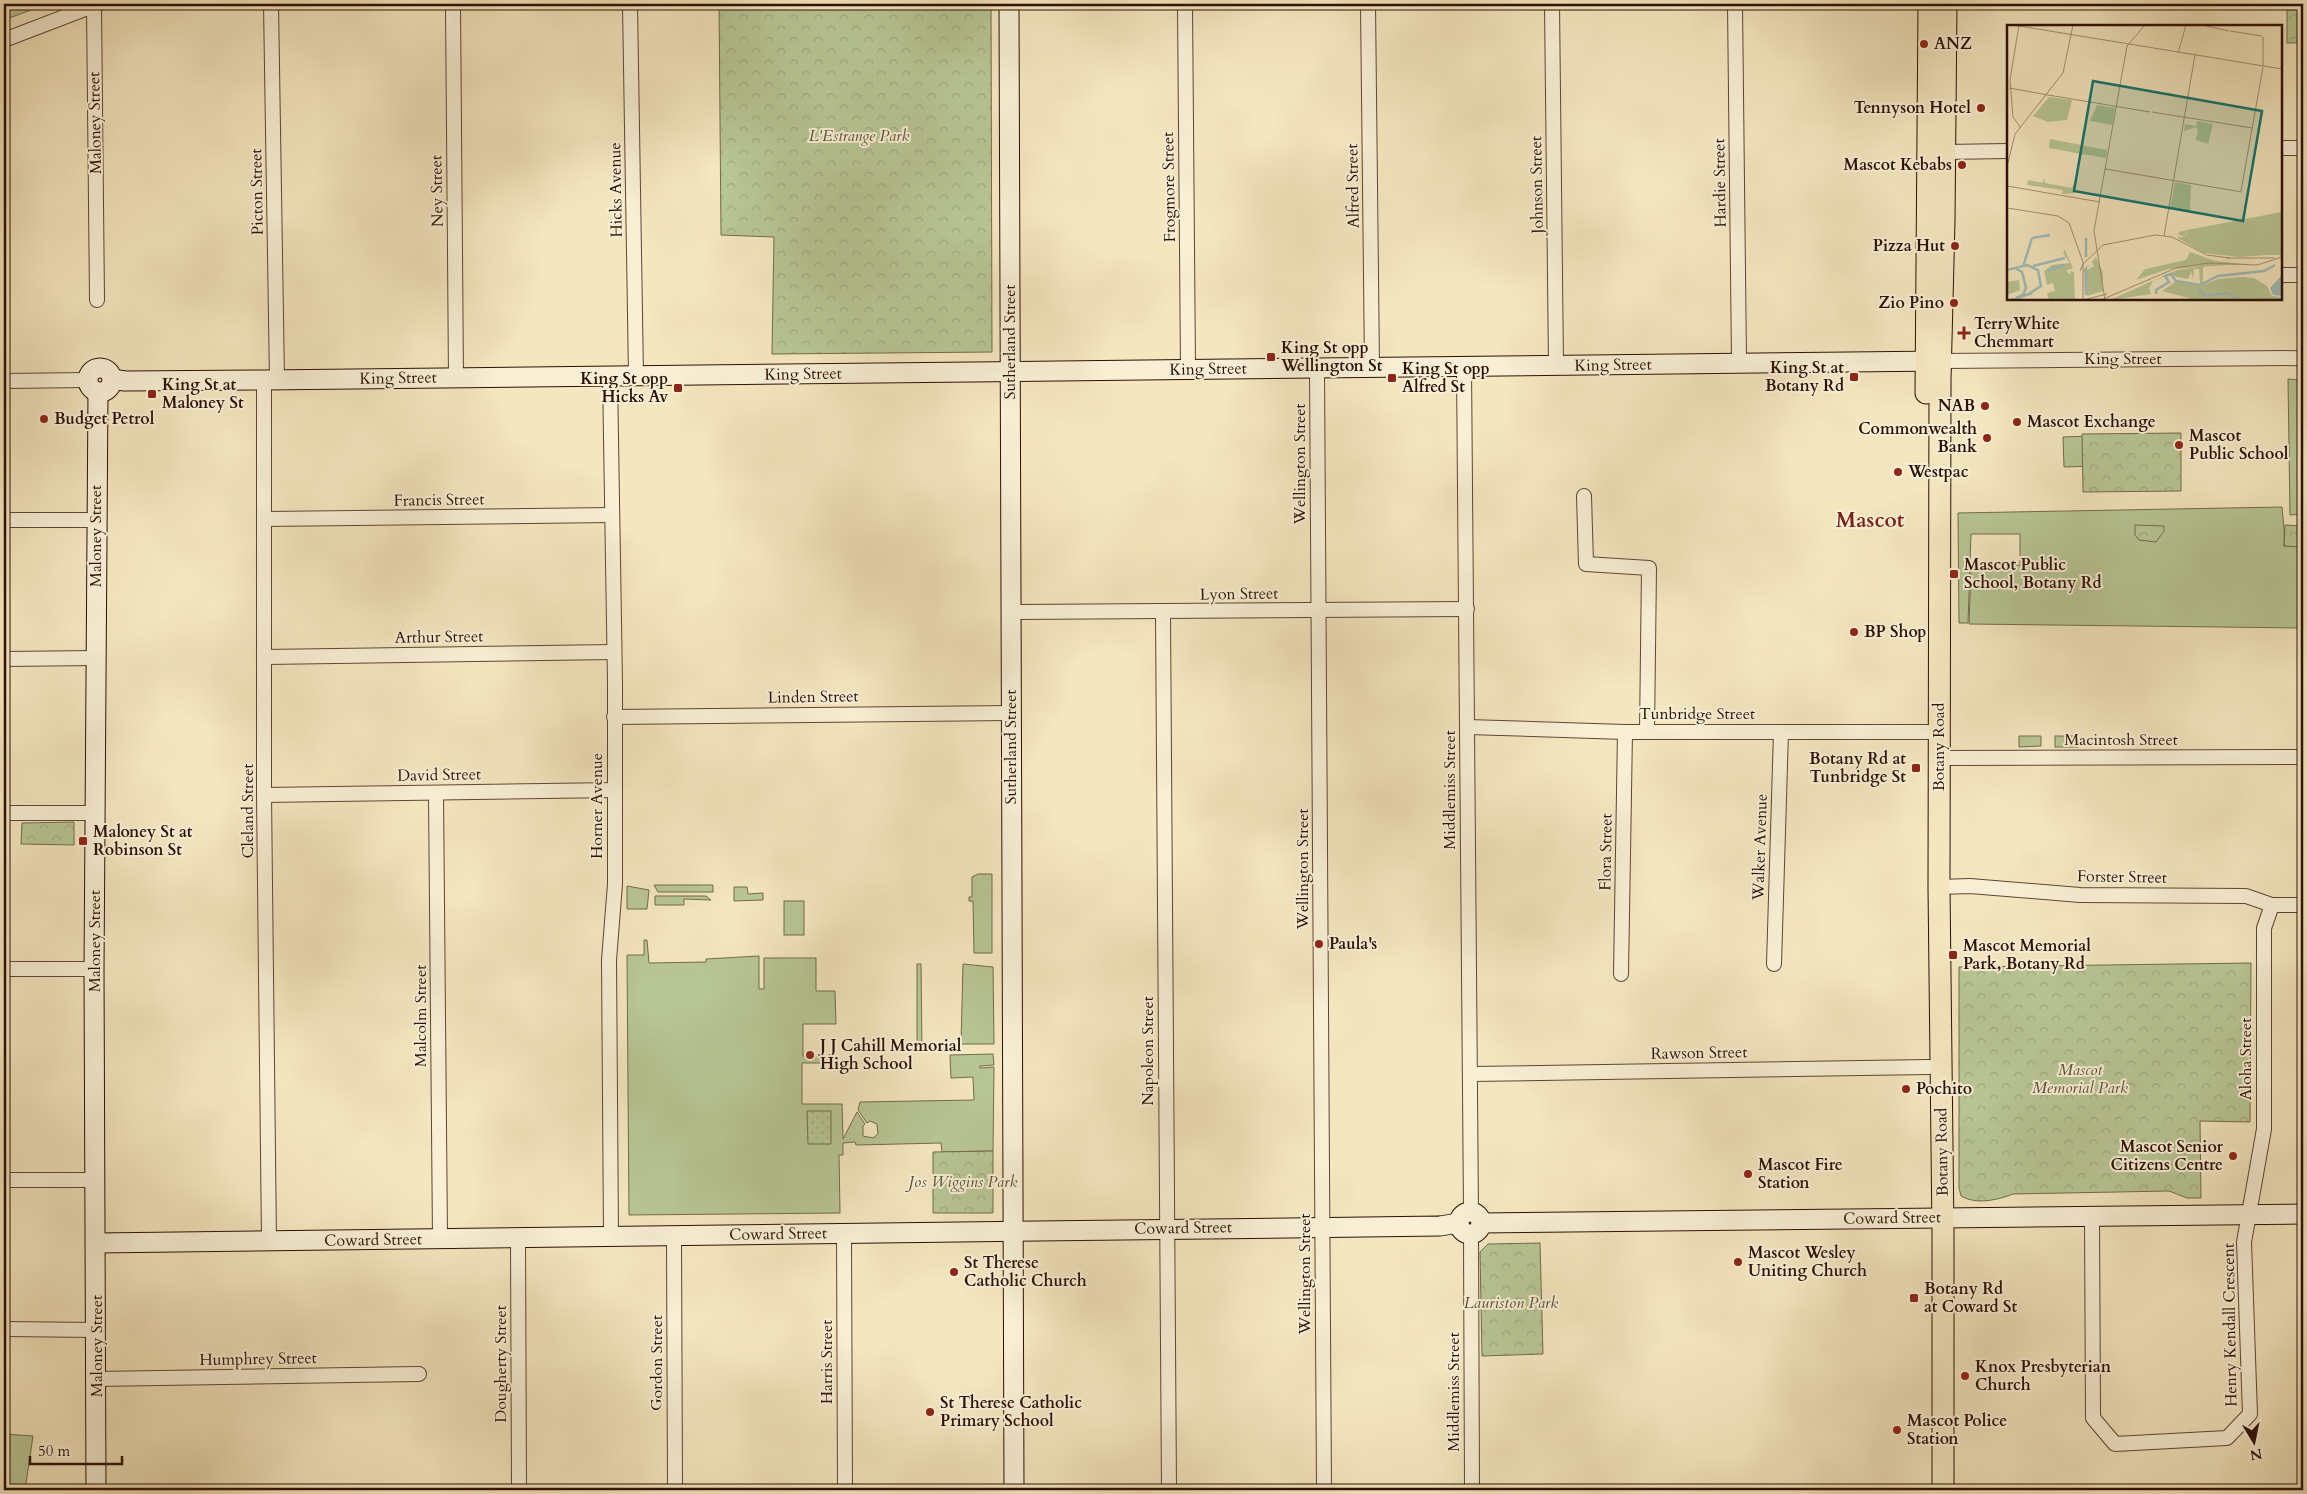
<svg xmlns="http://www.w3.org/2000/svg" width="2307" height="1494" viewBox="0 0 2307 1494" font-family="Cardo,serif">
<defs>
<pattern id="park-crowns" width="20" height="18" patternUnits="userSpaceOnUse" patternTransform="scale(1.25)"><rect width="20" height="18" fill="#b8c695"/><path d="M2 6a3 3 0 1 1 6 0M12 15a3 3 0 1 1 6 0" fill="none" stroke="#9ea97f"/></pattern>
<pattern id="garden-dots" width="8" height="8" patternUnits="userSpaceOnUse" patternTransform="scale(1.25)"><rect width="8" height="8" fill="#b8c695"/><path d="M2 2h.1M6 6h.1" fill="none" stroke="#9ea97f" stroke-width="1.8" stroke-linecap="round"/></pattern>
</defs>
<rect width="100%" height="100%" fill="#f4e6bf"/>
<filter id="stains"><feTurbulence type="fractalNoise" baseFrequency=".004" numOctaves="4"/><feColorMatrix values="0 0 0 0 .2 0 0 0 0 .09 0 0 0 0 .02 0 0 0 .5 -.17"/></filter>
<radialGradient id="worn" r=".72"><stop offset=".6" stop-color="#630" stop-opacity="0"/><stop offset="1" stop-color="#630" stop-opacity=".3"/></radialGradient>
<g fill="#b8c695" stroke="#726b4c">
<path d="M4 4H47L4 20Z"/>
<path d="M2288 379 2299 380V510H2303V514L2290 515Z"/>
<path d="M2121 435 2122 465 2064 467 2063 437Z"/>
<path d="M2282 507C2283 521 2285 530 2284 546L2303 547V628L1969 624 1971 568 2020 565V534H1971L1968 623H1959L1958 513Z"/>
<path d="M2019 736H2041V746L2019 747Z"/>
<rect x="2055" y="736" width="23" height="11"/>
<path d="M978 874H992V953H974L973 901H969V897H972V877Z"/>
<path d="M654 885H713V892H658Z"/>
<path d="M627 886 649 890 647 909H627Z"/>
<path d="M734 887H747L748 894 763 893V900L734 901Z"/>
<path d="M655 896H706L711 900 684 899V905H655Z"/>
<rect x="784" y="901" width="20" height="34"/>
<path d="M644 940H647L649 963 706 962V959L759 956V989H764V958H816V991H835L836 1024H803V1056H836V1063H802V1104H842L843 1139 857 1112 865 1124 863 1126V1136L873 1138 878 1134 877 1124 870 1121 867 1123 858 1110 860 1102 974 1100 973 1077 951 1078 950 1055 993 1054 994 1065 980 1066V1068L994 1067 993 1151 942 1152 941 1143 856 1145 855 1142 843 1143V1155H839L840 1213 629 1215 627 955H644Z"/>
<path d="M917 964H921L922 1052H917Z"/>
<path d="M963 964 993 967 994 1044H961Z"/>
<path d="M4 1434 33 1436 25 1490H4Z"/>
</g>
<g fill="url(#park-crowns)" stroke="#726b4c">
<path d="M719 4H991L992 352 772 354 774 237 721 235Z"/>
<rect x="2287" y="4" width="16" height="39"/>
<path d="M2181 433V491L2083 492 2082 434Z"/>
<path d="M2135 525 2164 526V531L2156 542 2139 540 2135 535Z"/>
<path d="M2285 525 2303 526V547L2284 546Z"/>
<path d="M74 822V845L21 844 22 823Z"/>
<path d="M2251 963 2250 1122 2200 1121 2201 1198H2187L2169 1191 2013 1194C1998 1200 1976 1205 1961 1196L1959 1188V967Z"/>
<path d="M993 1151V1213H933V1152Z"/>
<path d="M1540 1243 1543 1354 1482 1356 1480 1252 1488 1244Z"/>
</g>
<path fill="url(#garden-dots)" stroke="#726b4c" d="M807 1111H831V1144H808Z"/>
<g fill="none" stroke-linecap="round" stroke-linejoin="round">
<g stroke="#5e4633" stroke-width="16">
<g id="street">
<path d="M271 4 277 380"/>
<path d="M453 4 456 378"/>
<path d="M630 4 636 376"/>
<path d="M1185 4 1188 369"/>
<path d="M1368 4 1372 367"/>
<path d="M1552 4 1556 366"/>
<path d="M1735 4 1739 362"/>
<path d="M94 6 97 300"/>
<path d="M4 40 98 4"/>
<path d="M2281 148H2303"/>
<path d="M1945 152 2008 151"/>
<path d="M2281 275H2303"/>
<path d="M1942 361 2303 358"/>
<path d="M1464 367 1471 1212"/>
<path d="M1317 368 1324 1490"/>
<path d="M610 376 615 684V884L609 960 611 1236"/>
<path d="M264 380V795L269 1242"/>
<path d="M4 381 88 380"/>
<path d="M1584 496 1586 564 1649 568 1647 732"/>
<path d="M266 519 612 515"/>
<path d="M4 520H96"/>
<path d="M1011 612 1467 609"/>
<path d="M1163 612 1169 1490"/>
<path d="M265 657 614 652"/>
<path d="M4 659 96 658"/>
<path d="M614 717 1011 713"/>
<path d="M1467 727 1625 732H1928"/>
<path d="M1939 758 2303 757"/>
<path d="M436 793 440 1238"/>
<path d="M264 795 615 790"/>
<path d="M4 813H95"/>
<path d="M1939 887 1970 886 2080 895 2246 896 2272 905H2303"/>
<path d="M1774 964 1781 732"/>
<path d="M4 969H94"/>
<path d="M1621 974 1625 732"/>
<path d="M1470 1074 1929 1067"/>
<path d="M4 1180H96"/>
<path d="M2092 1217 2093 1418 2115 1444 2227 1438 2250 1414 2244 1242 2264 1129V928L2272 905"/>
<path d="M844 1233 845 1490"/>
<path d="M1471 1234 1472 1490"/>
<path d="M674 1236 675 1490"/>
<path d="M518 1237 519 1490"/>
<path d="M4 1329 97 1330"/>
<path d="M96 1379 419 1374"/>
</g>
</g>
<g stroke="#2c1004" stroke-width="21">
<g id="secondary">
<path d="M1009 4 1014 1490"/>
<circle cx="100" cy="380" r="12"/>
<path d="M112 379 125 381 264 380 1941 361"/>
<circle cx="1470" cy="1223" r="11"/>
<path d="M1481 1223 2303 1214"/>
<path d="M97 1243 1440 1226 1459 1223"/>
<path d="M96 1490 94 969 98 392"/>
</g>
</g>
<g stroke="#2c1004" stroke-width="23">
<g id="primary">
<path d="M1926 393 1929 4"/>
<path d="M1943 1490V1234L1939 887 1940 380 1944 221 1946 4"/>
</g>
</g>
<use href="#street" stroke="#f8efd5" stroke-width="14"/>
<use href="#secondary" stroke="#f8efd5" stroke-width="19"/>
<use href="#primary" stroke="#f4e6bf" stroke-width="21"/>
</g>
<g fill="#8f2418" stroke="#f8efd5" stroke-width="2">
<circle cx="1924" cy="44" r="5"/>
<circle cx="1981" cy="108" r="5"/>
<circle cx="1962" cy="165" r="5"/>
<circle cx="1955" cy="246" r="5"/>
<circle cx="1954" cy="303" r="5"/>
<path d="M1961.5 325.5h5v5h5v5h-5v5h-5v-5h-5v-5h5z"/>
<rect x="1266" y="352" width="10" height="10" rx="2.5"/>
<rect x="1849" y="372" width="10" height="10" rx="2.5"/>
<rect x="1387" y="373" width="10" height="10" rx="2.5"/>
<rect x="673" y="383" width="10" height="10" rx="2.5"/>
<rect x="147" y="389" width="10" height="10" rx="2.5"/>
<circle cx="1985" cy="406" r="5"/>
<circle cx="44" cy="419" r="5"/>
<circle cx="2017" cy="422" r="5"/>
<circle cx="1987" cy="438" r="5"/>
<circle cx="2179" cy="445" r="5"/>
<circle cx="1898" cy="472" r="5"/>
<rect x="1949" y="569" width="10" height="10" rx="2.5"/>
<circle cx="1854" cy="632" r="5"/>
<rect x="1911" y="763" width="10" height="10" rx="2.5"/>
<rect x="78" y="836" width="10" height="10" rx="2.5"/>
<circle cx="1319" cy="944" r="5"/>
<rect x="1948" y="950" width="10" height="10" rx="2.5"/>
<circle cx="810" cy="1055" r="5"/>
<circle cx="1906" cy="1089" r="5"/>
<circle cx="2233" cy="1156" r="5"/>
<circle cx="1748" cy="1174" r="5"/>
<circle cx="1738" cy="1262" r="5"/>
<circle cx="954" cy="1272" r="5"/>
<rect x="1909" y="1293" width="10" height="10" rx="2.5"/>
<circle cx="1965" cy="1376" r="5"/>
<circle cx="930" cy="1412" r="5"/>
<circle cx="1897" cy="1430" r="5"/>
</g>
<g text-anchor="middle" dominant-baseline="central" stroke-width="4" stroke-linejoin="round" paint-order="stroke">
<g font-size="16" font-weight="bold" fill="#2c1004" stroke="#f8efd5" text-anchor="start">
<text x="1934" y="44">ANZ</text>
<text x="1971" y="108" text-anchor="end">Tennyson Hotel</text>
<text x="1952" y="165" text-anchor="end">Mascot Kebabs</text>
<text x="1945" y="246" text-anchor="end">Pizza Hut</text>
<text x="1944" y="303" text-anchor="end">Zio Pino</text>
<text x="1974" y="324">TerryWhite<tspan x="1974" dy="18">Chemmart</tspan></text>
<text x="1281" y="348">King St opp<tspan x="1281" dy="18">Wellington St</tspan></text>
<text x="1844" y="368" text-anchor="end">King St at<tspan x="1844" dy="18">Botany Rd</tspan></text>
<text x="1402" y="369">King St opp<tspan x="1402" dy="18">Alfred St</tspan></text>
<text x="668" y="379" text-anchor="end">King St opp<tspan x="668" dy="18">Hicks Av</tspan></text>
<text x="162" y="385">King St at<tspan x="162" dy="18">Maloney St</tspan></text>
<text x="1975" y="406" text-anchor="end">NAB</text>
<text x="54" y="419">Budget Petrol</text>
<text x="2027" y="422">Mascot Exchange</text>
<text x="1977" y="429" text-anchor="end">Commonwealth<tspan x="1977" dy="18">Bank</tspan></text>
<text x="2189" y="436">Mascot<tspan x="2189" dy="18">Public School</tspan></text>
<text x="1908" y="472">Westpac</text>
<text x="1964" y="565">Mascot Public<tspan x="1964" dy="18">School, Botany Rd</tspan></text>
<text x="1864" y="632">BP Shop</text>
<text x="1906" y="759" text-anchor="end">Botany Rd at<tspan x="1906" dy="18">Tunbridge St</tspan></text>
<text x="93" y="832">Maloney St at<tspan x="93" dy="18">Robinson St</tspan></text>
<text x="1329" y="944">Paula's</text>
<text x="1963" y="946">Mascot Memorial<tspan x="1963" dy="18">Park, Botany Rd</tspan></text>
<text x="820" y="1046">J J Cahill Memorial<tspan x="820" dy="18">High School</tspan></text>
<text x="1916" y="1089">Pochito</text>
<text x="2223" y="1147" text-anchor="end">Mascot Senior<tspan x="2223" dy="18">Citizens Centre</tspan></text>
<text x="1758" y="1165">Mascot Fire<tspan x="1758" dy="18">Station</tspan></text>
<text x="1748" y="1253">Mascot Wesley<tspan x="1748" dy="18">Uniting Church</tspan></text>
<text x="964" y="1263">St Therese<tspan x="964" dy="18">Catholic Church</tspan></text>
<text x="1924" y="1289">Botany Rd<tspan x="1924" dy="18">at Coward St</tspan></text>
<text x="1975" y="1367">Knox Presbyterian<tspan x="1975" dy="18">Church</tspan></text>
<text x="940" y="1403">St Therese Catholic<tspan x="940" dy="18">Primary School</tspan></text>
<text x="1907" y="1421">Mascot Police<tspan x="1907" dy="18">Station</tspan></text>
</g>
<g font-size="16" fill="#2c1004" stroke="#f8efd5">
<text transform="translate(95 123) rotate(-91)">Maloney Street</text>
<text transform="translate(1720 183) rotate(-91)">Hardie Street</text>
<text transform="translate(1537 185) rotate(-91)">Johnson Street</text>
<text transform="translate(1353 186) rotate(-91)">Alfred Street</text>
<text transform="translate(1169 187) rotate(-91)">Frogmore Street</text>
<text transform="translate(616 190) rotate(-91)">Hicks Avenue</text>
<text transform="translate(437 191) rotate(-91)">Ney Street</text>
<text transform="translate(257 192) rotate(-91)">Picton Street</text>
<text transform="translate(1010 342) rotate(-90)">Sutherland Street</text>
<text x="2123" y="359">King Street</text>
<text transform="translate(1613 365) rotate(-1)">King Street</text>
<text transform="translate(1208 369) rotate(-1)">King Street</text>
<text transform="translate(803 374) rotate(-1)">King Street</text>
<text transform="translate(398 378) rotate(-1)">King Street</text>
<text transform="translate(1300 464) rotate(-90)">Wellington Street</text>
<text transform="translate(439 500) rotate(-1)">Francis Street</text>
<text transform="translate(96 536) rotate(-90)">Maloney Street</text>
<text transform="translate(1239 594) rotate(-1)">Lyon Street</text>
<text transform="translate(439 637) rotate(-1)">Arthur Street</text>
<text transform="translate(813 697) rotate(-1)">Linden Street</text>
<text x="1697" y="714">Tunbridge Street</text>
<text x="2121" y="740">Macintosh Street</text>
<text transform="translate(1011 747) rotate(-90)">Sutherland Street</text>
<text transform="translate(1939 747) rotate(-90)">Botany Road</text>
<text transform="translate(439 775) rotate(-1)">David Street</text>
<text transform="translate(1450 790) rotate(-90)">Middlemiss Street</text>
<text transform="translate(597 806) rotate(-90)">Horner Avenue</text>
<text transform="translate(248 811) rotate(-90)">Cleland Street</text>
<text transform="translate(1760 847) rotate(-88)">Walker Avenue</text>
<text transform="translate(1606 852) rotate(-89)">Flora Street</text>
<text transform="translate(1303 869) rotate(-90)">Wellington Street</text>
<text transform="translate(2122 877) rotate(1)">Forster Street</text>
<text transform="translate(95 941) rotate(-90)">Maloney Street</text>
<text transform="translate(421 1016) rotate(-90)">Malcolm Street</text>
<text transform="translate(1148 1051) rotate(-90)">Napoleon Street</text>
<text transform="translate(1699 1053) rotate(-1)">Rawson Street</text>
<text transform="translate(2246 1059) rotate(-90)">Aloha Street</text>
<text transform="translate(1942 1152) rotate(-91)">Botany Road</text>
<text transform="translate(1892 1218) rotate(-1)">Coward Street</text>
<text transform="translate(1183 1228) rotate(-1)">Coward Street</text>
<text transform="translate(778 1234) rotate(-1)">Coward Street</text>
<text transform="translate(373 1240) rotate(-1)">Coward Street</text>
<text transform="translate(1305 1274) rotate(-90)">Wellington Street</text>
<text transform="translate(2230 1325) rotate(-91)">Henry Kendall Crescent</text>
<text transform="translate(97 1346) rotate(-90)">Maloney Street</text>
<text transform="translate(258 1359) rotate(-1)">Humphrey Street</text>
<text transform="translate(827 1362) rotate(-90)">Harris Street</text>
<text transform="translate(657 1363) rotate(-90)">Gordon Street</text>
<text transform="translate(501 1364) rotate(-90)">Dougherty Street</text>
<text transform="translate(1454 1392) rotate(-90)">Middlemiss Street</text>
</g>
<g font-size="16" font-style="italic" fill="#5d5037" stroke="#f8efd5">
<text x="859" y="136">L'Estrange Park</text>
<text x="2080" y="1070">Mascot<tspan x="2080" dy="18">Memorial Park</tspan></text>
<text x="963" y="1182">Jos Wiggins Park</text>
<text x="1511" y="1303">Lauriston Park</text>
</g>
<g font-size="21" font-weight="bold" fill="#7a1f14" stroke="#f8efd5">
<text x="1870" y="520">Mascot</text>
</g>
</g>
<g transform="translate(2007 25)">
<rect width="275" height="275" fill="#f4e6bf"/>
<path d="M190 96 206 99 201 119 189 115 191 105 189 102 177 106 178 99 189 101ZM43 114 100 125 99 133 75 129 72 138 74 129 42 123ZM275 187V230H224L191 224 171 213 179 211 180 205ZM58 225 66 243 59 246 64 250 63 246 67 247 68 275H42L40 268 48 266 46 258 40 260 37 246 45 240 63 238 56 228ZM89 232 96 247V266L80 271H79L78 270 77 243H78L79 242 82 240V241L78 245V270L80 271V245L87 241 85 237ZM236 252 247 253 260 261 265 271 275 272V275H189L155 266 168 257 193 261 211 254ZM12 255 13 265 0 270V257Z" fill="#b8c695"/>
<path d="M180 205 178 211 172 210V213L188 221 209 219V226L258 230 275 226V229L232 232 197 228 171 213 172 207ZM183 227 208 236 237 239 161 244 129 255 138 244 179 235ZM199 241 196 243V258H193L192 244H187L186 254 184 246 181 254 161 250 146 256 142 263 144 269 103 275 170 245Z" fill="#b8c695"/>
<path d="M42 72 65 75 60 95 41 97 26 91ZM90 80 108 83 105 100 83 96ZM37 152 38 158 65 163 68 156V168L55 169 56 165 20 160 21 155 36 158ZM168 157 184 160 183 187 163 183Z" fill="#b8c695"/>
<path d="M275 250V271L266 270 263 263Z" fill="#9fbdbb"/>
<path fill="none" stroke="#9fbdbb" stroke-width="2.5" d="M25 213 43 210M79 213V232M26 241 58 233M16 242 25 213M8 243 15 247 19 263 16 270 9 273M79 243V270M0 245 20 240 31 245 34 261 20 270M41 246 57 240M192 264 197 271 220 268 234 275M149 269V265L162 257 158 251 164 249 169 256 193 260 211 251 257 246 268 240M4 275 25 268M251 275 274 274"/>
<path fill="none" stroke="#a49074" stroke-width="1" d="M6 0 275 44M12 0 3 55 6 92 14 103M195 0 222 6M223 6 255 11M256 12V41M171 28 179 0M2 63 41 70M41 70 143 87M145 87 245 103M0 142 8 109 56 48 66 0M98 144 235 167M0 161 93 177M234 166 256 42M0 183 51 191 62 198 76 237V275M157 211 188 30M219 233H268M73 246 76 239 96 220 148 210 165 212 200 230 223 233M76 275 100 269M94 275 169 243 201 238 250 240 275 232M98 275 87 206 120 21 138 0"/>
<path fill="#0f766e" fill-opacity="0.15" stroke="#0f766e" stroke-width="2.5" d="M86 56 255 86 236 196 67 166Z"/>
<rect width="275" height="275" fill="none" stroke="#2c1004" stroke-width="2.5"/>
</g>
<rect width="2307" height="1494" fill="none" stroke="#f4e6bf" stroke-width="20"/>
<rect x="5" y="5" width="2297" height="1484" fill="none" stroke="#2c1004" stroke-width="2.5"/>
<rect x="10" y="10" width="2287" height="1474" fill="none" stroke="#2c1004"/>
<g transform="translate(2254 1442) rotate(170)" stroke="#f8efd5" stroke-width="4" paint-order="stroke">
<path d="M0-4L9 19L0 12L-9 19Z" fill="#2c1004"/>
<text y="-8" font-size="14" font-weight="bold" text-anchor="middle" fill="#2c1004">N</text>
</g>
<path d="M30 1456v8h92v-8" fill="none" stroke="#2c1004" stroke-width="2.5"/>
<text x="38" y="1456" font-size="15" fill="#2c1004" stroke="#f8efd5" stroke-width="4" paint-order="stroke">50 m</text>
<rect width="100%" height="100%" filter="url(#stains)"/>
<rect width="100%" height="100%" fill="url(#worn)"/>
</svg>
